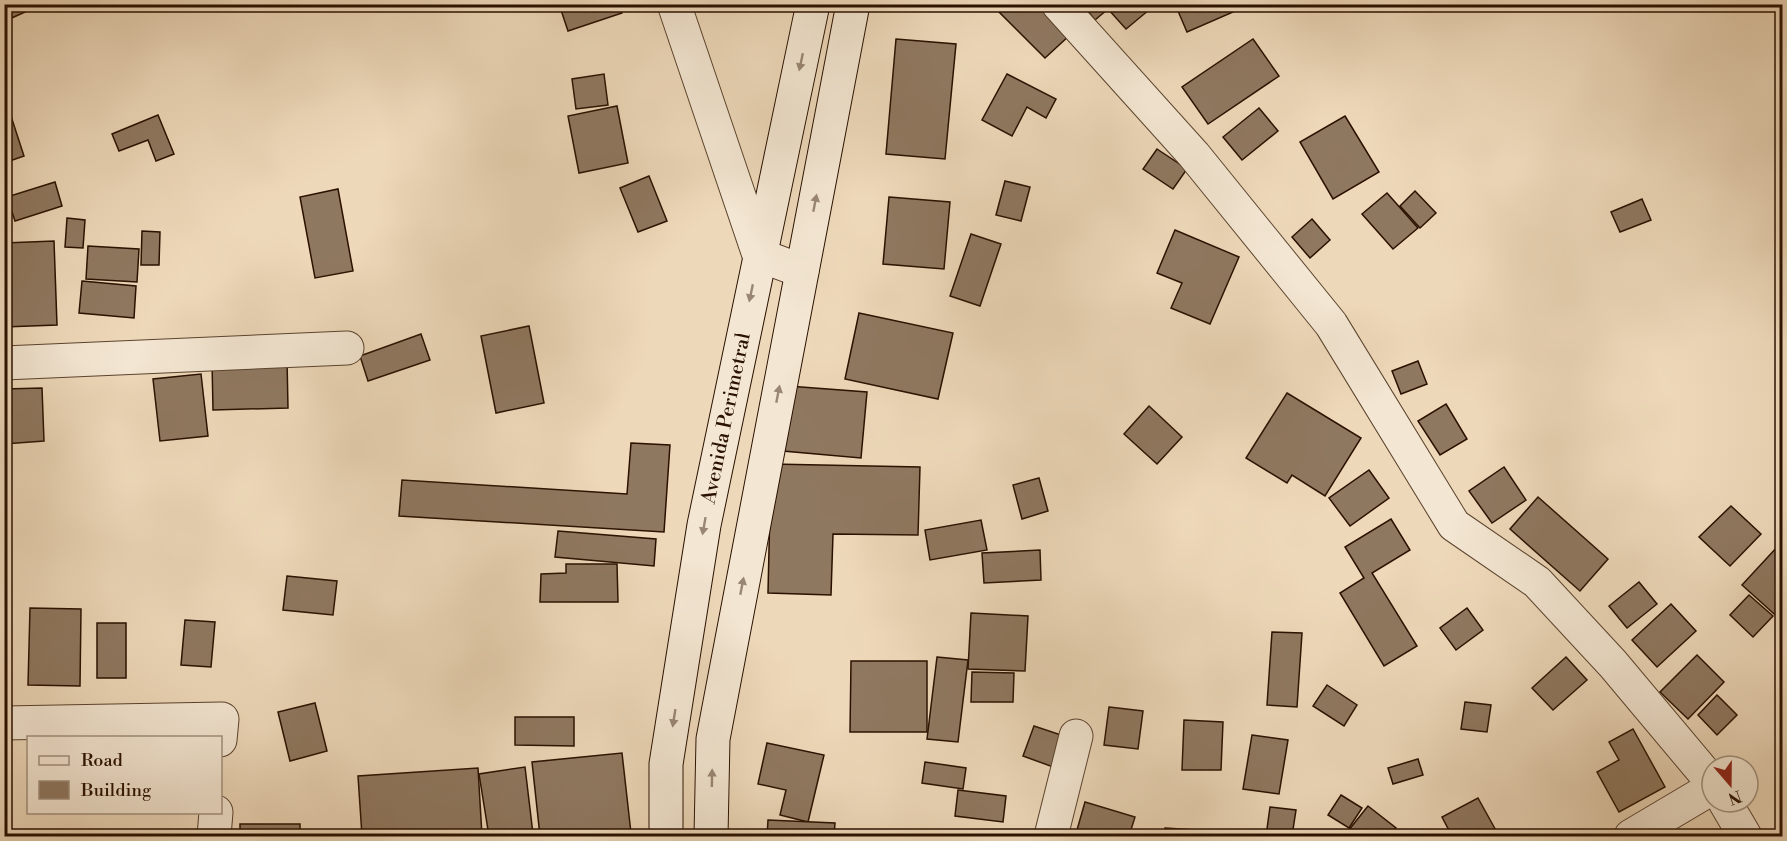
<svg xmlns="http://www.w3.org/2000/svg" width="1787" height="841" viewBox="0 0 1787 841" font-family="'Libre Bodoni',serif">
<rect width="100%" height="100%" fill="#edd8b9"/>
<filter id="stains"><feTurbulence type="fractalNoise" baseFrequency=".00333" numOctaves="4"/><feColorMatrix values="0 0 0 0 .2 0 0 0 0 .09 0 0 0 0 .02 0 0 0 .5 -.17"/></filter>
<radialGradient id="worn" r=".72"><stop offset=".6" stop-color="#630" stop-opacity="0"/><stop offset="1" stop-color="#630" stop-opacity=".3"/></radialGradient>
<g fill="#8f7860" stroke="#2a1100" stroke-width="1.5">
<path d="M4 4H35L36 7 5 21Z"/>
<path d="M559 4H620L622 13 568 31Z"/>
<path d="M1005 4H1041L1071 34 1045 58 998 11Z"/>
<path d="M1082 4H1155V5L1126 29 1108 9 1095 20Z"/>
<path d="M1175 4H1246L1247 6 1187 32Z"/>
<path d="M896 39 956 44 945 159 886 154Z"/>
<path d="M1253 39 1279 76 1208 124 1182 87Z"/>
<path d="M604 74 608 105 576 109 572 79Z"/>
<path d="M1007 74 1056 99 1046 118 1027 107 1012 136 982 120Z"/>
<path d="M617 106 628 163 579 173 568 116Z"/>
<path d="M1259 108 1278 131 1242 160 1223 137Z"/>
<path d="M9 110 24 156 4 163V111Z"/>
<path d="M158 115 174 154 156 161 148 140 119 151 112 134Z"/>
<path d="M1345 116 1379 172 1333 199 1300 142Z"/>
<path d="M1157 149 1187 169 1173 189 1143 169Z"/>
<path d="M649 176 667 221 638 232 620 188Z"/>
<path d="M1005 181 1030 187 1021 221 996 215Z"/>
<path d="M55 182 62 206 15 221 7 197Z"/>
<path d="M338 189 353 271 315 278 300 197Z"/>
<path d="M1415 191 1436 213 1420 228 1400 206Z"/>
<path d="M1387 193 1418 228 1393 249 1362 214Z"/>
<path d="M889 197 950 202 944 269 883 264Z"/>
<path d="M1642 199 1651 220 1620 232 1611 212Z"/>
<path d="M67 218 85 220 83 248 65 247Z"/>
<path d="M1312 219 1330 240 1310 258 1292 237Z"/>
<path d="M1175 230 1239 257 1210 324 1171 308 1182 283 1157 273Z"/>
<path d="M142 231 160 232 159 265H141Z"/>
<path d="M971 234 1001 244 980 306 950 296Z"/>
<path d="M54 241 57 325 4 327V243Z"/>
<path d="M88 246 139 249 137 282 86 279Z"/>
<path d="M82 281 136 286 134 318 79 313Z"/>
<path d="M859 313 953 333 938 399 845 379Z"/>
<path d="M529 326 544 403 496 413 481 336Z"/>
<path d="M421 334 430 360 368 381 360 356Z"/>
<path d="M287 359 288 408 213 410 212 361Z"/>
<path d="M1418 361 1427 384 1401 394 1392 371Z"/>
<path d="M201 374 208 436 160 441 153 379Z"/>
<path d="M788 386 867 392 861 458 783 451Z"/>
<path d="M42 388 44 441 4 444V389Z"/>
<path d="M1287 393 1361 438 1325 496 1292 475 1287 483 1246 458Z"/>
<path d="M1446 404 1467 439 1440 455 1418 421Z"/>
<path d="M1149 406 1182 437 1157 464 1124 434Z"/>
<path d="M631 443 670 445 664 532 399 516 402 480 627 494Z"/>
<path d="M771 464 920 467 918 535 833 534 831 595 768 593Z"/>
<path d="M1504 467 1526 500 1492 523 1469 491Z"/>
<path d="M1369 470 1389 498 1350 526 1329 498Z"/>
<path d="M1039 478 1048 511 1022 519 1013 485Z"/>
<path d="M1538 497 1608 559 1580 591 1510 529Z"/>
<path d="M1731 506 1761 534 1730 566 1699 537Z"/>
<path d="M1391 519 1410 550 1372 573 1417 646 1384 666 1340 593 1364 578 1345 547Z"/>
<path d="M981 520 987 550 930 560 925 530Z"/>
<path d="M558 531 656 539 654 566 555 557Z"/>
<path d="M1778 546 1782 550V621L1742 585Z"/>
<path d="M1040 550 1041 580 984 583 982 553Z"/>
<path d="M566 564H617L618 602H540L541 574 566 573Z"/>
<path d="M287 576 337 581 333 615 283 610Z"/>
<path d="M1639 582 1657 604 1627 628 1609 606Z"/>
<path d="M1749 595 1773 616 1753 637 1730 615Z"/>
<path d="M1671 604 1696 631 1657 667 1632 640Z"/>
<path d="M30 608 81 609 80 686 28 685Z"/>
<path d="M1467 608 1483 630 1456 650 1440 628Z"/>
<path d="M971 613 1028 616 1025 671 968 669Z"/>
<path d="M185 620 215 622 211 667 181 665Z"/>
<rect x="97" y="623" width="29" height="55"/>
<path d="M1272 632 1302 633 1297 707 1267 705Z"/>
<path d="M4 633H8L11 664H4Z"/>
<path d="M1697 655 1724 682 1688 719 1660 692Z"/>
<path d="M937 657 968 660 958 742 927 739Z"/>
<path d="M1566 657 1587 680 1553 710 1532 688Z"/>
<path d="M851 661H927V732H850Z"/>
<path d="M972 672 1014 673 1013 702H971Z"/>
<path d="M1327 685 1357 705 1344 726 1313 706Z"/>
<path d="M1717 695 1737 715 1717 735 1698 715Z"/>
<path d="M1465 702 1491 705 1487 732 1461 729Z"/>
<path d="M315 703 327 751 290 761 278 712Z"/>
<path d="M1109 707 1143 711 1138 749 1104 745Z"/>
<path d="M515 717H574V746L515 745Z"/>
<path d="M1184 720 1223 722 1221 770H1182Z"/>
<path d="M1034 726 1067 737 1056 768 1023 756Z"/>
<path d="M1633 729 1665 787 1619 812 1597 772 1619 760 1609 742Z"/>
<path d="M1252 735 1288 740 1279 794 1243 789Z"/>
<path d="M767 743 824 755 808 822 780 815 786 790 758 784Z"/>
<path d="M622 753 631 833 593 836H540L532 762Z"/>
<path d="M1418 759 1423 775 1393 784 1388 768Z"/>
<path d="M925 762 966 768 963 789 922 783Z"/>
<path d="M525 767 533 834 489 836 479 774Z"/>
<path d="M478 768 482 836H362L358 776Z"/>
<path d="M958 790 1006 796 1003 822 955 816Z"/>
<path d="M1341 795 1362 808 1349 828 1328 815Z"/>
<path d="M1478 798 1499 836H1452L1442 817Z"/>
<path d="M1085 802 1135 817 1129 836H1099L1077 830Z"/>
<path d="M1368 806 1396 828 1390 836H1344Z"/>
<path d="M1270 807 1296 810 1292 836H1266Z"/>
<path d="M768 820 835 823 834 836H767Z"/>
<rect x="240" y="824" width="60" height="12"/>
<path d="M1165 828 1196 830V836H1164Z"/>
</g>
<g fill="none" stroke-linecap="round" stroke-linejoin="round">
<g stroke="#5b432e" stroke-width="35">
<g id="minor">
<path d="M674 4 759 255 802 271"/>
<path d="M1058 4 1194 155 1331 324 1454 525 1537 582 1613 664 1712 782"/>
<path d="M4 363 347 348"/>
<path d="M4 723 222 719 220 740"/>
<path d="M1725 802 1745 836"/>
<path d="M214 836 216 812"/>
<path d="M1051 836 1076 736"/>
<path d="M1631 836 1712 788"/>
</g>
</g>
<g stroke="#2a1100" stroke-width="35">
<g id="secondary">
<path id="s1" d="M666 836V764L704 525 813 4"/>
<path d="M711 836 713 739 853 4"/>
</g>
</g>
<use href="#minor" stroke="#f3e6d2" stroke-width="33"/>
<use href="#secondary" stroke="#f3e6d2" stroke-width="33"/>
</g>
<defs><path id="oneway-solid" d="M-6-.8H1V-3.2L6.5 0L1 3.2V.8H-6Z" transform="scale(1.5)"/></defs>
<g fill="#998674">
<use href="#oneway-solid" transform="translate(801 62) rotate(102)"/>
<use href="#oneway-solid" transform="translate(815 203) rotate(-79)"/>
<use href="#oneway-solid" transform="translate(751 293) rotate(102)"/>
<use href="#oneway-solid" transform="translate(778 394) rotate(-79)"/>
<use href="#oneway-solid" transform="translate(704 526) rotate(100)"/>
<use href="#oneway-solid" transform="translate(742 586) rotate(-79)"/>
<use href="#oneway-solid" transform="translate(674 718) rotate(99)"/>
<use href="#oneway-solid" transform="translate(712 778) rotate(-89)"/>
</g>
<g text-anchor="middle" dominant-baseline="central" stroke-width="6" stroke-linejoin="round" paint-order="stroke">
<g font-size="20" fill="#2a1100" stroke="#f3e6d2">
<text stroke="none"><textPath href="#s1" startOffset="423">Avenida Perimetral</textPath></text>
</g>
</g>
<rect width="1787" height="841" fill="none" stroke="#edd8b9" stroke-width="24"/>
<rect x="6" y="6" width="1775" height="829" fill="none" stroke="#2a1100" stroke-width="3"/>
<rect x="12" y="12" width="1763" height="817" fill="none" stroke="#2a1100" stroke-width="1.5"/>
<rect x="27" y="736" width="195" height="78" fill="#f3e6d2" stroke="#a3917e" stroke-width="1.5"/>
<rect x="39" y="756" width="30" height="9" fill="#f3e6d2" stroke="#a3917e" stroke-width="1.5"/>
<text x="81" y="766" font-size="18" fill="#2a1100">Road</text>
<rect x="39" y="781" width="30" height="18" fill="#8f7860" stroke="#a3917e" stroke-width="1.5"/>
<text x="81" y="796" font-size="18" fill="#2a1100">Building</text>
<g transform="translate(1730 784) rotate(160)"><circle r="28" fill="#f3e6d2" stroke="#a3917e" stroke-width="1.5"/>
<path d="M0-4.5L10 22L0 15L-10 22Z" fill="#8f2418"/>
<text y="-9" font-size="16" font-weight="bold" text-anchor="middle" fill="#2a1100">N</text>
</g>
<rect width="100%" height="100%" filter="url(#stains)"/>
<rect width="100%" height="100%" fill="url(#worn)"/>
</svg>
